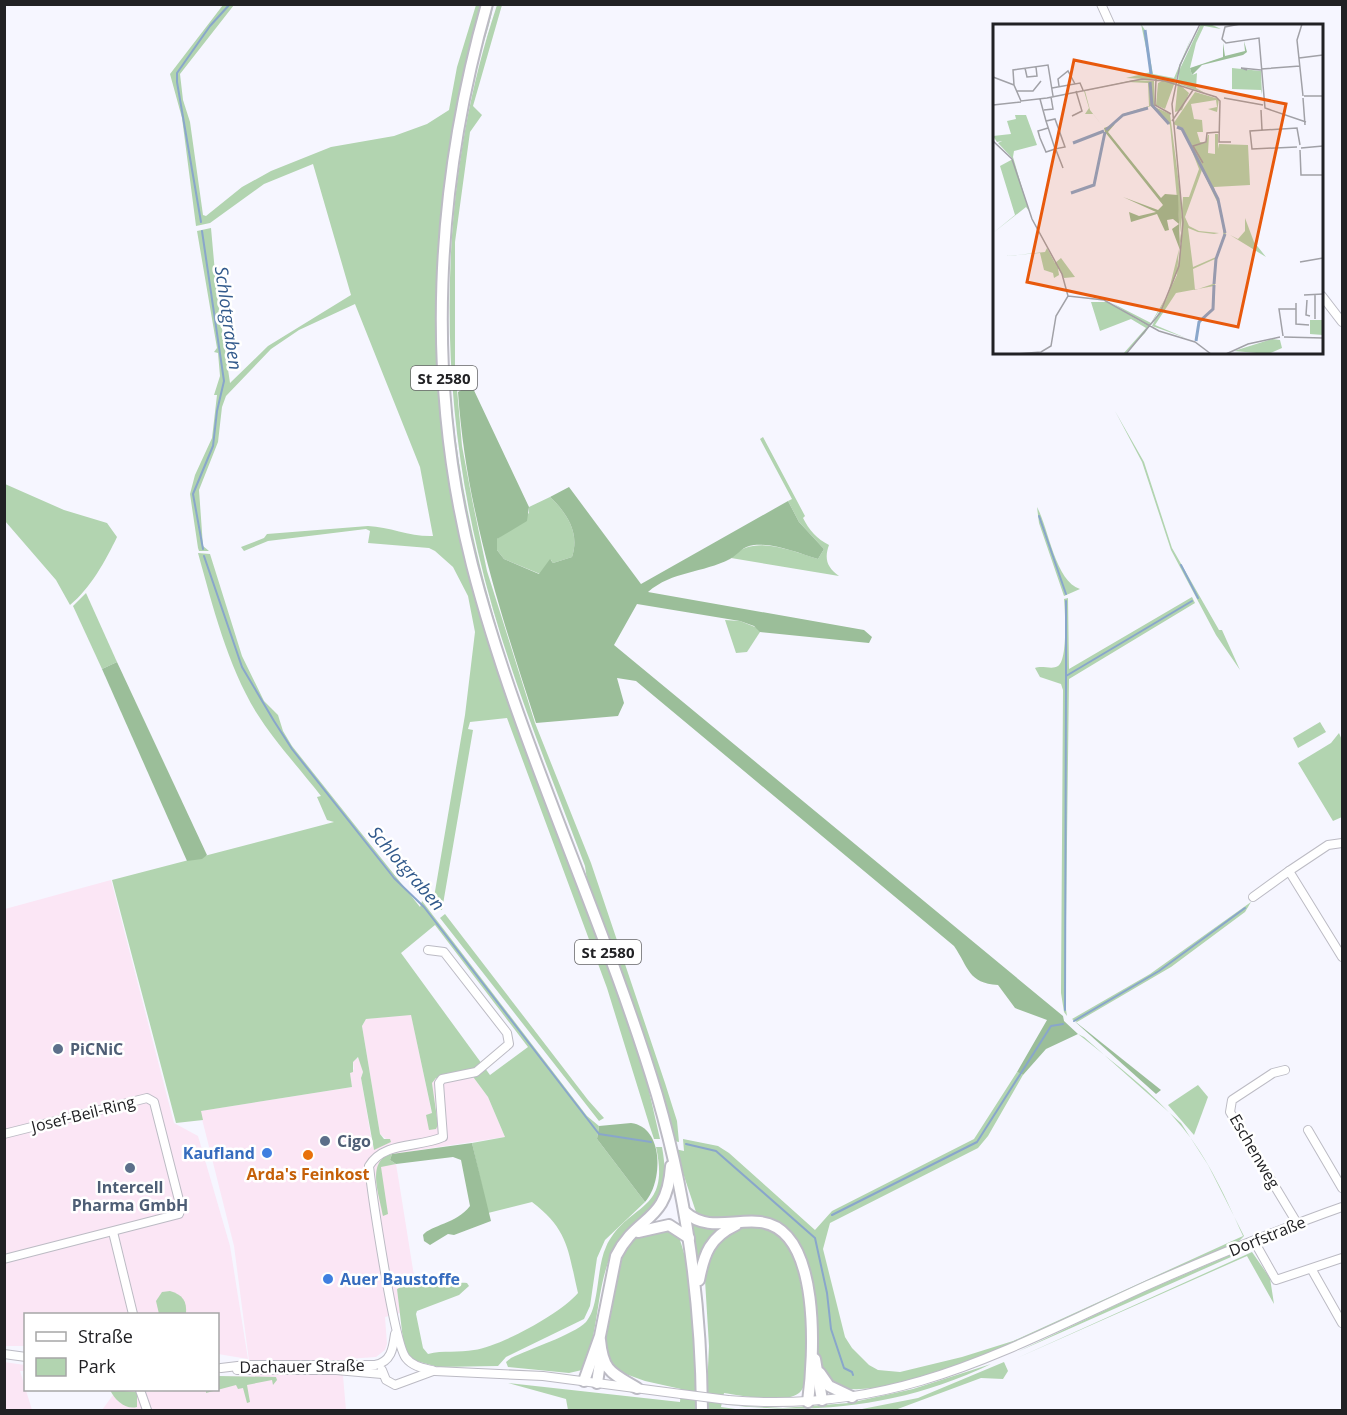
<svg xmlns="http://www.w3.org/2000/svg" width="1347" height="1415" viewBox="0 0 1347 1415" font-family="'Open Sans',sans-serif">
<rect width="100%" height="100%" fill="#f6f6ff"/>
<g fill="#fbe6f5">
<path d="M111 880 174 1123 198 1136 230 1246 248 1359 218 1354V1314H26L25 1346H5V909Z"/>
<path d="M411 1014 432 1114 438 1125 432 1083 436 1078 471 1074 488 1097 505 1137 392 1154V1163L396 1164 399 1182 414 1276 410 1282 397 1289 400 1313 385 1317 387 1344 385 1350 376 1357 347 1359 343 1376 346 1410H102L113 1395 110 1390 137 1392 218 1390V1376H251L234 1246 200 1111 352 1087 350 1073 354 1069 353 1062 359 1057 363 1072 361 1078 373 1149 390 1142 380 1134 362 1026 366 1019Z"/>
<path d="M4 1362 25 1365V1371H20L32 1410H5Z"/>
</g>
<g fill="#b2d4b0" fill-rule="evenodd">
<path d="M223 5H234L180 74 183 100 190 122 203 215 206 216 242 187 271 171 331 147 394 136 427 124 449 110 457 67 476 5H483C441 152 425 303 446 455 450 485 457 515 463 545L644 1069 660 1139H654L650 1127 607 988 507 718 470 722 468 729 473 730 442 910 432 909 465 715 475 632 468 596 453 567 435 551 429 548 368 543 370 531 366 529 268 541 244 551 241 547 264 538 267 534 368 526C390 527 411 537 433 536L420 467 355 304 299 330 271 349 226 396 222 407 218 442 199 490 203 546 209 551H199L198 548 190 494 195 475 212 438 217 395H214L220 376 218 353 214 352 217 348 197 231 211 228 217 295 230 383 268 346 351 295 313 164 264 184 210 223 196 226 182 118 170 74Z"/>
<path d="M492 5C495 11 479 56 476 68 460 142 449 217 447 293 444 456 485 610 542 761 556 800 569 842 587 880L585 866C546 762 503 660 478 552 436 374 439 179 497 5H502L473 106 482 115 470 132 455 242V366L462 446 472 499 487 571 535 723 591 863 665 1083 677 1121 679 1142 674 1141C635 1032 596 922 557 812 513 687 469 563 452 431 434 289 452 141 492 5Z"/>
<path d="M1115 411 1144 462 1172 548 1219 630H1222L1240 670 1216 635 1171 550 1142 462Z"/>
<path d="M763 437 805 516 803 518C809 530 817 539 829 545 824 559 827 567 839 576L731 558C753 533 791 551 818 559L824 549 799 522 788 501 792 499 760 439Z"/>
<path d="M5 484 64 510 107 523 117 537C106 560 90 589 70 605L56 580 5 521Z"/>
<path d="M550 497C567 513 580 533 572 557L553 563 551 560 540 574 504 559 497 550V539L529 513V507Z"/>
<path d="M1037 507C1049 529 1055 581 1080 589L1064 596 1039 523Z"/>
<path d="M198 553 210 554 242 656 264 701 278 715 283 731 292 746 420 907 422 901 587 1116 599 1126 597 1139 645 1202 605 1240 597 1258 590 1306 584 1319 506 1357 498 1366 438 1367 413 1360 404 1348 397 1289 410 1282C427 1293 449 1281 467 1283L469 1286 459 1295 417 1311 416 1314 423 1348 428 1354C443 1350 459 1353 474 1350 501 1346 560 1314 578 1293 568 1251 569 1230 532 1202L488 1213 472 1143 505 1137 488 1097 471 1074 436 1078 432 1083 438 1125 436 1129 429 1130 426 1115 432 1113 411 1015 366 1019 362 1026 380 1134 384 1139H390L391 1142 374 1150 361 1078 363 1072 358 1057 353 1062V1072L350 1073 352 1087 201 1111 203 1120 176 1123 112 880 334 822 327 820 317 797 321 796C300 769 274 741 256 712 227 664 213 607 198 553ZM435 925 528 1047 490 1075 401 953Z"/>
<path d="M86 593 117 662 102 669 73 606Z"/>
<path d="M1192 597 1195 603 1069 679 1065 1003 1067 1016 1064 1012 1061 993 1063 690 1061 684 1040 677 1035 668C1042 665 1052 670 1058 666 1068 660 1065 610 1064 599L1068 598 1069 669Z"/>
<path d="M725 620 740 621 760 629V632L747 652 736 653Z"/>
<path d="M1320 722 1326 732 1298 748 1293 738Z"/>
<path d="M1339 733 1342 740V817L1333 821 1298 763 1331 743Z"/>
<path d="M1251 902 1245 912 1171 967 1077 1022 1072 1019 1150 974Z"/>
<path d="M445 914 588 1100 604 1118 599 1121 440 918Z"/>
<path d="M1078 1034 1084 1037 1181 1123 1208 1165 1244 1236 1238 1242C1199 1259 1160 1276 1122 1294 1055 1325 906 1403 835 1387 831 1381 823 1376 821 1369 806 1327 824 1246 778 1223 752 1210 724 1224 697 1215L675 1149 684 1151 683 1139 718 1146 729 1153 815 1230 832 1211 974 1139 1017 1072 1023 1075 988 1136 978 1148 830 1223 823 1249 845 1337 852 1348 869 1365 878 1370 900 1372 962 1357 1013 1341 1243 1236C1227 1200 1208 1158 1182 1127 1153 1092 1113 1062 1078 1034Z"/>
<path d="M1198 1085 1208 1097 1194 1135 1168 1105Z"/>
<path d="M656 1147H662C676 1224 632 1204 611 1255 595 1292 600 1333 582 1370L569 1373 508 1367 506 1362 511 1358C529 1349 573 1335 586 1322 600 1306 596 1268 606 1247 628 1201 671 1215 656 1147Z"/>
<path d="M392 1154 390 1160 396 1164 381 1167 388 1214 383 1216C380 1196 365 1160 392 1154Z"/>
<path d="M692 1222 701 1227 725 1226 702 1252 697 1264Z"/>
<path d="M746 1226C761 1227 777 1228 787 1242 802 1261 819 1379 799 1393 783 1405 740 1395 724 1393L721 1407 743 1410H706L709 1346 705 1280V1269L714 1244Z"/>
<path d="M667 1228 679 1237C697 1289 698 1355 696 1410H568L566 1399 508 1383 680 1402 681 1389 645 1381 609 1368C608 1361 605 1353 605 1346 602 1321 616 1252 636 1238 645 1231 657 1231 667 1228Z"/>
<path d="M1246 1248 1249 1249 1017 1352 1143 1292Z"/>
<path d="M1252 1252 1270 1278 1274 1304 1247 1256 1015 1359Z"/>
<path d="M170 1291C183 1295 187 1301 186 1314H159L156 1301 162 1292Z"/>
<path d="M1004 1362 1008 1371 1003 1379 981 1378 895 1410H857L918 1398Z"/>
<path d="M991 1364C905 1405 822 1415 728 1405L783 1408 849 1403 913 1389Z"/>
<path d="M218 1376 276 1377 277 1380 273 1385 272 1380 247 1385 250 1402 247 1403 243 1388 238 1389 236 1385 206 1393V1390H218Z"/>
<path d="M110 1390 137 1392V1407C125 1410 115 1400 110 1390Z"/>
</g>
<g fill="#9bbe99">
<path d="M471 384 529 507 527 521 497 539V550L504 559 539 574 550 559 553 563 572 557C580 533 567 513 550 497L569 487 641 584 788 501 799 522 824 549 818 559C798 553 775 543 754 545 742 546 739 554 730 559 703 573 672 571 648 592L864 630 872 637 869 643 760 632 754 626 740 621 637 604 614 645 1063 1016 1064 1021 1078 1034 1046 1049 1023 1075 1017 1072 1047 1020 1015 1008 998 985C968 983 969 968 954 946L636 681 617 678 624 703 618 716 536 723C500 611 466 509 458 392Z"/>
<path d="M117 662 207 855 202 859 187 861 102 669Z"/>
<path d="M1072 1019 1161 1090 1156 1094Z"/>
<path d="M631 1123C664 1127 663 1182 645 1202L597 1139 599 1126Z"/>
<path d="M472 1143 491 1221 454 1235 448 1234 430 1245 424 1241 423 1235C431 1225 456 1224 470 1206L461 1160 453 1157 396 1164 390 1160 392 1154Z"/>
</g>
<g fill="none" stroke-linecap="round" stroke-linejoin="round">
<g stroke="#89a6cb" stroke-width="2">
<path d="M201 222 177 82V73L210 26 230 4"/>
<path d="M202 231 224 381 217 411 213 446 193 494 203 549"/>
<path d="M1039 516 1066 594"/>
<path d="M204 556 242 667 274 721 292 749 394 878 424 907 599 1134 651 1142"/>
<path d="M1181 565 1198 598"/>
<path d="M1066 676V601"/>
<path d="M1065 1010 1066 676 1192 601"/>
<path d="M1074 1021 1159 971 1245 908"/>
<path d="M686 1144 716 1151 815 1238 827 1293 831 1329 844 1368 852 1372 853 1375"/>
<path d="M832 1215 977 1142 1051 1026 1063 1024"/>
</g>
<g stroke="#bcbbc4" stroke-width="10">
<g id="minor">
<path d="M1101 4 1111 26"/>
<path d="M1322 296 1342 322"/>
<path d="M1342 843 1328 845 1289 871 1342 957"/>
<path d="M1253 897 1289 871"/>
<path d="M428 950 444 952 507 1033 509 1044 476 1072 442 1079 439 1083 443 1137C419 1148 384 1141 369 1166 372 1193 394 1344 406 1358 413 1367 424 1368 435 1371L543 1376 681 1394"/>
<path d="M1285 1070 1273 1073 1232 1100 1230 1112 1297 1223"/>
<path d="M1308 1130 1342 1188"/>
<path d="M4 1134 147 1098 154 1102 181 1208 179 1214 4 1259"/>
<path d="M113 1232 133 1314"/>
<path d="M1254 1241 1276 1280 1342 1258"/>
<path d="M1312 1270 1342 1323"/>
<path d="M4 1354 26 1357"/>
<path d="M221 1368 246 1365H375C391 1362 393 1349 395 1334"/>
<path d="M237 1370H336L382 1374"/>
<path d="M382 1370 386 1380 395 1385 433 1371"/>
<path d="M140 1390 147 1410"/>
<path d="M728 1400C895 1415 1003 1351 1148 1285 1212 1257 1277 1230 1342 1207"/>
</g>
</g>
<g stroke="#bcbbc4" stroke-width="14">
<g id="highway">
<path d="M487 4C435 187 425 380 472 565 519 747 603 915 657 1095 687 1198 701 1303 702 1410"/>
<path d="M685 1212C707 1232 734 1219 760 1222 822 1229 814 1357 808 1402"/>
<path d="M638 1232 669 1225 689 1238"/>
<path d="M699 1280C704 1254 710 1237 736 1225"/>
<path d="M600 1340C603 1372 612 1373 637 1388"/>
<path d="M815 1359 822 1400"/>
<path d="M820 1373 829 1386 852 1397"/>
<path d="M584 1381 600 1336 616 1256C637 1214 667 1224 671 1166"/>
<path d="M597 1383 601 1356"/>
</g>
</g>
<use href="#minor" stroke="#fff" stroke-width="8"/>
<use href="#highway" stroke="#fff" stroke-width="10"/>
<g stroke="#bcbbc4" stroke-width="10" stroke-linecap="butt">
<path id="minor-bridge" d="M681 1394 728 1400"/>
</g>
<use href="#minor-bridge" stroke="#fff" stroke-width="8"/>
</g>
<g fill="#5c6f8a" stroke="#fff" stroke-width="2">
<circle cx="58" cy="1049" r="6"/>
<circle cx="325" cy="1141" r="6"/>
<circle cx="130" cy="1168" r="6"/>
</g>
<g fill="#3f7fe0" stroke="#fff" stroke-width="2">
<circle cx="267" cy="1153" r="6"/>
<circle cx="328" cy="1279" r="6"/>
</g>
<circle fill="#e8710a" stroke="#fff" stroke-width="2" cx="308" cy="1155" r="6"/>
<g text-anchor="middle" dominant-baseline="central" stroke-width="5" stroke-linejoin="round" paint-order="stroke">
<g fill="#fff" stroke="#646466" stroke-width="1.5">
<rect x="411" y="366" width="66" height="24" rx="4.5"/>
<rect x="575" y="940" width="66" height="24" rx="4.5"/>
</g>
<g font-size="15" font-weight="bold" fill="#212124">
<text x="444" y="378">St 2580</text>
<text x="608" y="952">St 2580</text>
</g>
<g font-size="16" font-weight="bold" fill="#4e5e75" stroke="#fff" text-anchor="start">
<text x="70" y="1049">PiCNiC</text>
<text x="337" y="1141">Cigo</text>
<text x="130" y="1187" text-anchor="middle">Intercell<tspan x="130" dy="18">Pharma GmbH</tspan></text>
</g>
<g font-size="16" fill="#212124" stroke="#fff">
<text transform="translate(83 1114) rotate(-14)">Josef-Beil-Ring</text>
<text transform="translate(1255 1151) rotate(60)">Eschenweg</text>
<text transform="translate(1267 1236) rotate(-22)">Dorfstraße</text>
<text transform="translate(302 1366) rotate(-1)">Dachauer Straße</text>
</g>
<g font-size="16" font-weight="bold" fill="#366cbe" stroke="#fff" text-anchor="end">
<text x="255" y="1153">Kaufland</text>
<text x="340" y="1279" text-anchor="start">Auer Baustoffe</text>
</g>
<g font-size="16" font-weight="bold" fill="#c56008" stroke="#fff">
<text x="308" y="1174">Arda's Feinkost</text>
</g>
<g font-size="18" font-style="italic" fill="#31598b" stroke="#fff">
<text transform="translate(229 318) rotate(82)">Schlotgraben</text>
<text transform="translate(407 868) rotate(49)">Schlotgraben</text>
</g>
</g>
<g transform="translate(993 24)">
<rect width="330" height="330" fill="#f6f6ff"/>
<path d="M148 0 152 6 160 50 181 54 198 14 172 85 163 81 165 59 171 56 133 54 158 48ZM208 0H217L228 5 211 2 203 19 197 44 199 51 204 49 203 64 212 69 186 60 196 69 189 86 182 88 186 47ZM239 44 268 47 269 71 268 66 239 65ZM140 56 161 57 162 83 177 90 188 176 189 215 184 248 173 276 152 309 132 330H130L153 304 138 295 107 307 98 278H115L155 302 119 279 158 299 175 270 188 217 177 101 158 82 131 91 121 100 130 90 156 82 155 59 134 58 92 67 97 86 111 104 100 90H92L96 84 91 67ZM202 68 226 75 224 88 215 85 224 83 223 76 198 80 201 95 209 96 210 108H204L207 118 213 119 215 111H216L215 129 222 130V110H225V125L226 120 255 121 257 161 221 163 233 209 223 237 221 285 208 297 204 307 207 296 220 285 221 262 183 269 162 301 193 314 159 302 184 251 190 173H196L206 145 190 104 180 100ZM209 146 228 186 231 215 223 233 200 243 195 204 205 208 221 210 226 209 206 207 196 202 192 193ZM222 235 220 260 202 266 200 245ZM22 91H33L44 121 21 127 20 133 36 187 33 183 0 209 22 191 7 142 20 135 5 119 9 117 4 118 0 112 18 110 14 97 23 95ZM252 194 261 218 273 233 237 211 245 215 252 207ZM54 224 62 239 68 234 82 253 71 254 65 244 66 251 61 254 60 249 51 246 47 229 12 232 52 228ZM317 296H330V311L317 310ZM279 315 287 316 289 324 275 330 241 327Z" fill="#b2d4b0" fill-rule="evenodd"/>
<path d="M251 17 254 28 250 31 209 41 199 51 197 44 230 33V19L232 32 252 27ZM122 100 115 108 168 174 172 170 185 171 187 226 179 205 186 200 180 195 174 196 176 206 172 207 164 190 138 198 136 188 146 192 163 188 130 173 165 186 170 181 112 108 111 104Z" fill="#9bbe99"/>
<path fill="none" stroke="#89a6cb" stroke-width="3" d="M152 6 158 50M157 58 159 81 176 100M184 103 189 105 225 175 232 209M113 106 130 91 155 84M80 119 111 107M78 169 101 161 112 108M221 260 223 235 232 210M203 317 206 298 220 285 221 261"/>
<path fill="none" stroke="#a1a1a7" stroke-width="1.5" d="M247 0 232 3 229 15 233 19 266 14 272 84 313 98M309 0 304 16 310 72M306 34 330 31M32 44 34 53 44 52 43 43M268 45 307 42M254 46 248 44 268 46M0 53 21 61M163 55 162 81 178 90M66 62 65 55 75 47 82 60M59 64 87 59 90 66M23 67H40L48 57M60 72 55 41 20 46 21 61 28 77 54 74 149 55 172 57 223 73 227 77 226 118H238M311 72H330M231 74 270 81M310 74 312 101M47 75 53 97 62 95 72 123 62 125 53 97M0 81 28 78M51 86 60 85 58 73M268 86 269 106M79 92 89 87 83 67M179 97 200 66M55 104 45 107 47 114 53 128 62 125M0 117 19 135 39 195 69 250 75 272M304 123 259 125 257 107 304 104 307 121M308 124 330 122M63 126 70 144M307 126 308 151H330M210 139 200 122 213 118 214 109 226 108M307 238 330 234M311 271 330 270M322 271V295M314 276 313 291 317 292M303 279V300L316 301M290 312 286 285H303M291 313 330 314M22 330 48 328 58 322 63 292 75 272 111 276 166 307 202 318 218 330M133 330 167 289 186 242 190 198 179 80 187 41 207 0M233 330 255 320 287 313"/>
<path fill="#e8590c" fill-opacity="0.15" stroke="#e8590c" stroke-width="3" d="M81 36 293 80 245 303 34 258Z"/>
<rect width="330" height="330" fill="none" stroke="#212124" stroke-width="3"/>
</g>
<rect width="1347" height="1415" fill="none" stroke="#212124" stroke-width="12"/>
<rect x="24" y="1313" width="195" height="78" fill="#ffffff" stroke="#a6a6a7" stroke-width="1.5"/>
<rect x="36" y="1332" width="30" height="9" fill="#ffffff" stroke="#a6a6a7" stroke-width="1.5"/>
<text x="78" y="1343" font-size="18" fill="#212124">Straße</text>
<rect x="36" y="1358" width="30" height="18" fill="#b2d4b0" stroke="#a6a6a7" stroke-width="1.5"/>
<text x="78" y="1373" font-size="18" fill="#212124">Park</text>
</svg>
